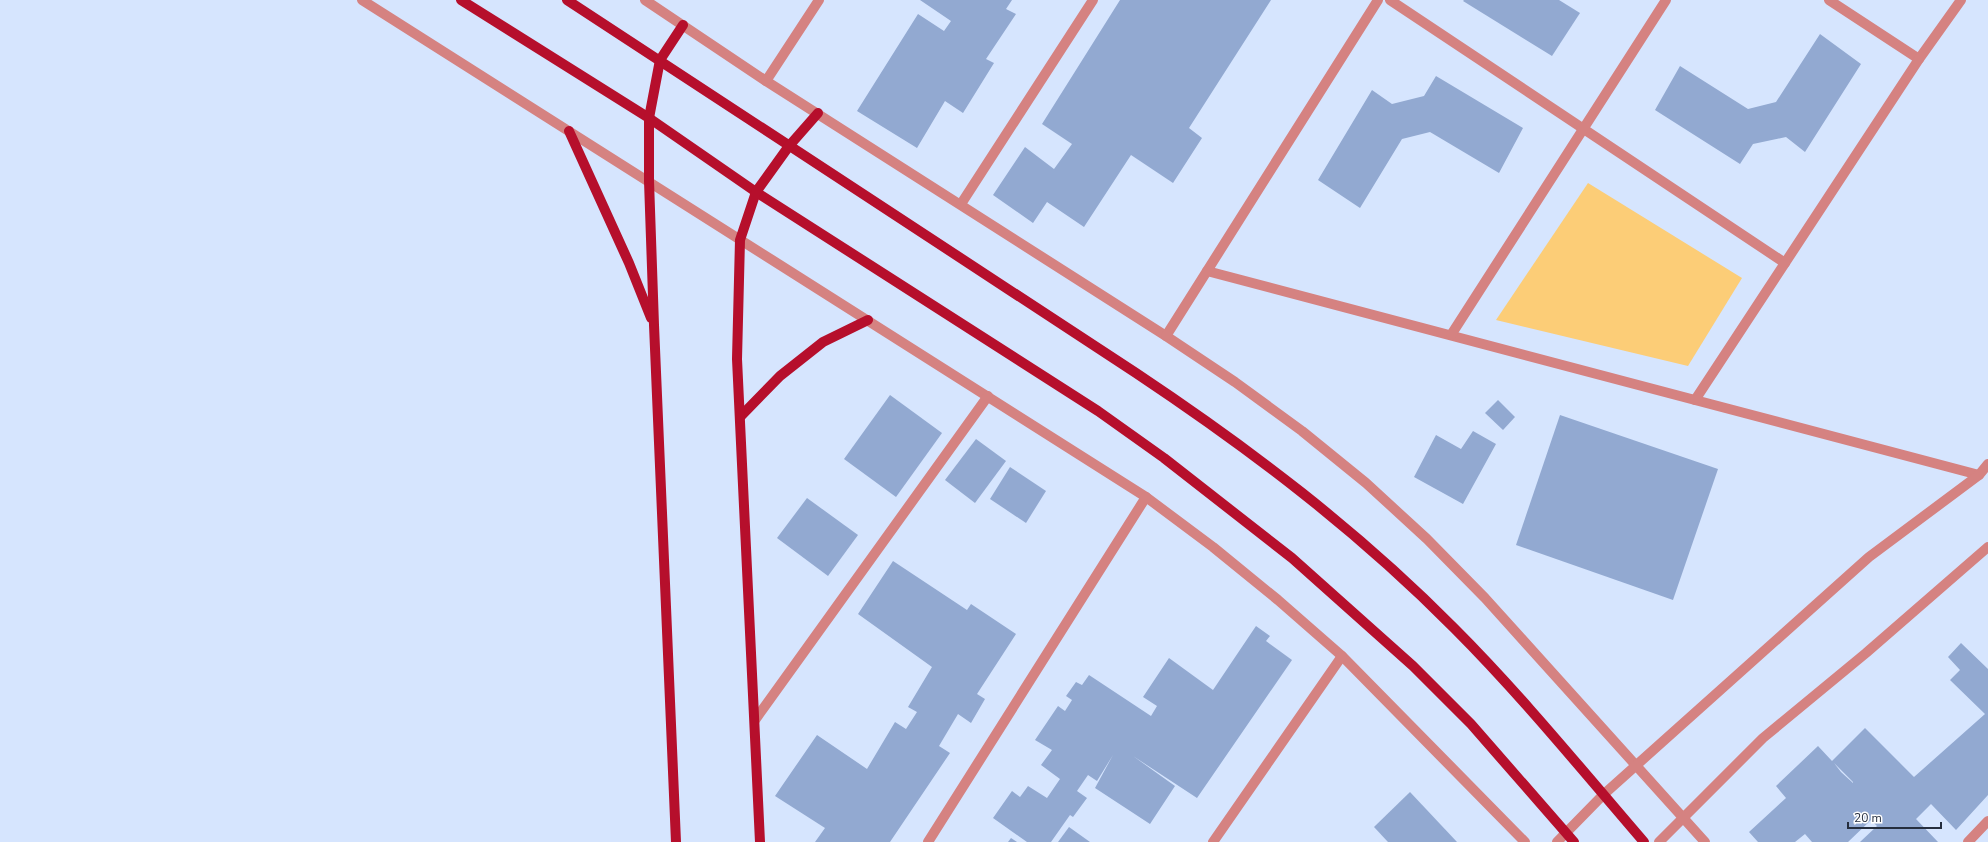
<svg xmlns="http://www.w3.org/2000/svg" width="1988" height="842" viewBox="0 0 1988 842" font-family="'Nunito Sans',sans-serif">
<rect width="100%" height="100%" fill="#d6e5fe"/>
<path fill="#fccd77" d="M1588 183 1742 278 1688 366 1496 320Z"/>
<g fill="#92a9d1" fill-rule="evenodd">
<path d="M920 0H1012L1006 9 1016 14 986 59 994 63 963 113 945 101 917 148 857 111 918 14 944 31 951 21Z"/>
<path d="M1120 0H1271L1189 128 1202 138 1173 183 1131 155 1084 227 1047 202 1033 223 993 195 1025 147 1054 169 1072 144 1042 124Z"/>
<path d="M1464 0H1559L1580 13 1552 56 1463 1Z"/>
<path d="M1820 34 1861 64 1805 152 1786 137 1753 144 1740 164 1655 110 1680 66 1748 109 1776 102Z"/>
<path d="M1436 76 1523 128 1499 173 1430 132 1402 139 1360 208 1318 180 1372 90 1392 104 1424 96Z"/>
<path d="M890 395 942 433 896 497 844 459Z"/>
<path d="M1498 400 1515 417 1503 430 1485 413Z"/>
<path d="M1560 415 1718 469 1673 600 1516 545Z"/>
<path d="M1473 431 1496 444 1463 504 1414 477 1436 435 1461 449Z"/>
<path d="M976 439 1006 461 975 503 945 480Z"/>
<path d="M1010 467 1046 491 1026 523 990 499Z"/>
<path d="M807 498 858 535 828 576 777 538Z"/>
<path d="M893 561 967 610 971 604 1016 634 977 694 985 699 971 723 958 714 939 746 950 753 890 842H815L825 828 775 796 817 735 867 769 895 722 906 729 917 712 908 707 932 667 858 614Z"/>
<path d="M1256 626 1270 636 1266 641 1292 660 1197 798 1133 756 1175 786 1150 824 1095 788 1113 755 1097 781 1088 775 1077 791 1087 798 1073 817 1070 815 1051 842H1027L993 818 1012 791 1020 797 1028 786 1047 798 1060 779 1041 765 1052 750 1035 740 1058 706 1065 711 1072 700 1066 696 1076 682 1082 685 1089 675 1151 716 1157 706 1143 697 1169 658 1213 690Z"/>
<path d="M1961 643 1988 669V795L1956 830 1931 804 1916 819 1938 842H1860L1877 826 1871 820 1848 842H1812L1805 834 1795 842H1758L1749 832 1786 798 1776 786 1818 746 1832 761 1865 728 1914 777 1985 714 1950 680 1960 670 1948 657ZM1834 763 1853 782V783L1841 772Z"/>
<path d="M1410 792 1457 842H1388L1374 827Z"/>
<path d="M1069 827 1090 842H1058Z"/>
<path d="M1011 838 1017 842H1008Z"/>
</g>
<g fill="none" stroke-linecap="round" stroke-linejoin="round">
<g stroke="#d58281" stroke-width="10">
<path d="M362 0 1146 497 1213 547 1278 600 1342 656 1525 842"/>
<path d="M645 0 766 81 1166 336 1235 382 1302 431 1366 483 1427 539 1485 598 1705 842"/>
<path d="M1390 0 1785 263"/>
<path d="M1829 0 1919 59"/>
<path d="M766 81 819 0"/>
<path d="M961 204 1093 0"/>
<path d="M1207 271 1695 400 1919 59 1961 0"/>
<path d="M1451 335 1666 0"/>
<path d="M1166 336 1378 0"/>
<path d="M1695 400 1979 475"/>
<path d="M755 720 988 396"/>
<path d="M928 842 1146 497"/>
<path d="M1213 842 1342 656"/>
<path d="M1557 842 1603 795 1869 557 1979 475 1988 464"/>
<path d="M1659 842 1763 738 1866 653 1988 547"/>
<path d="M1968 842 1988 821"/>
</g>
<g stroke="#b60f2c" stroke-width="10">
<path d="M461 0 649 118 756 192 1098 411 1164 458 1292 558 1413 666 1471 724 1574 842"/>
<path d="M567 0 1136 373C1250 449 1357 530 1454 628 1521 695 1582 770 1644 842"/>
<path d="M569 131 629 263 651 318"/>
<path d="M740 417 780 376 823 342 868 320"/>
<path d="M676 842 654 325 649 181V118L660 60 683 25"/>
<path d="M760 842 737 359 740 240 756 192 789 146 818 113"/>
</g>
</g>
<path d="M1848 822v6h93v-6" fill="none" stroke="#252e3e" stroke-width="2"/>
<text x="1854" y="822" font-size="12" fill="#252e3e" stroke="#ffffff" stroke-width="3" paint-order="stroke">20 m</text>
</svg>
